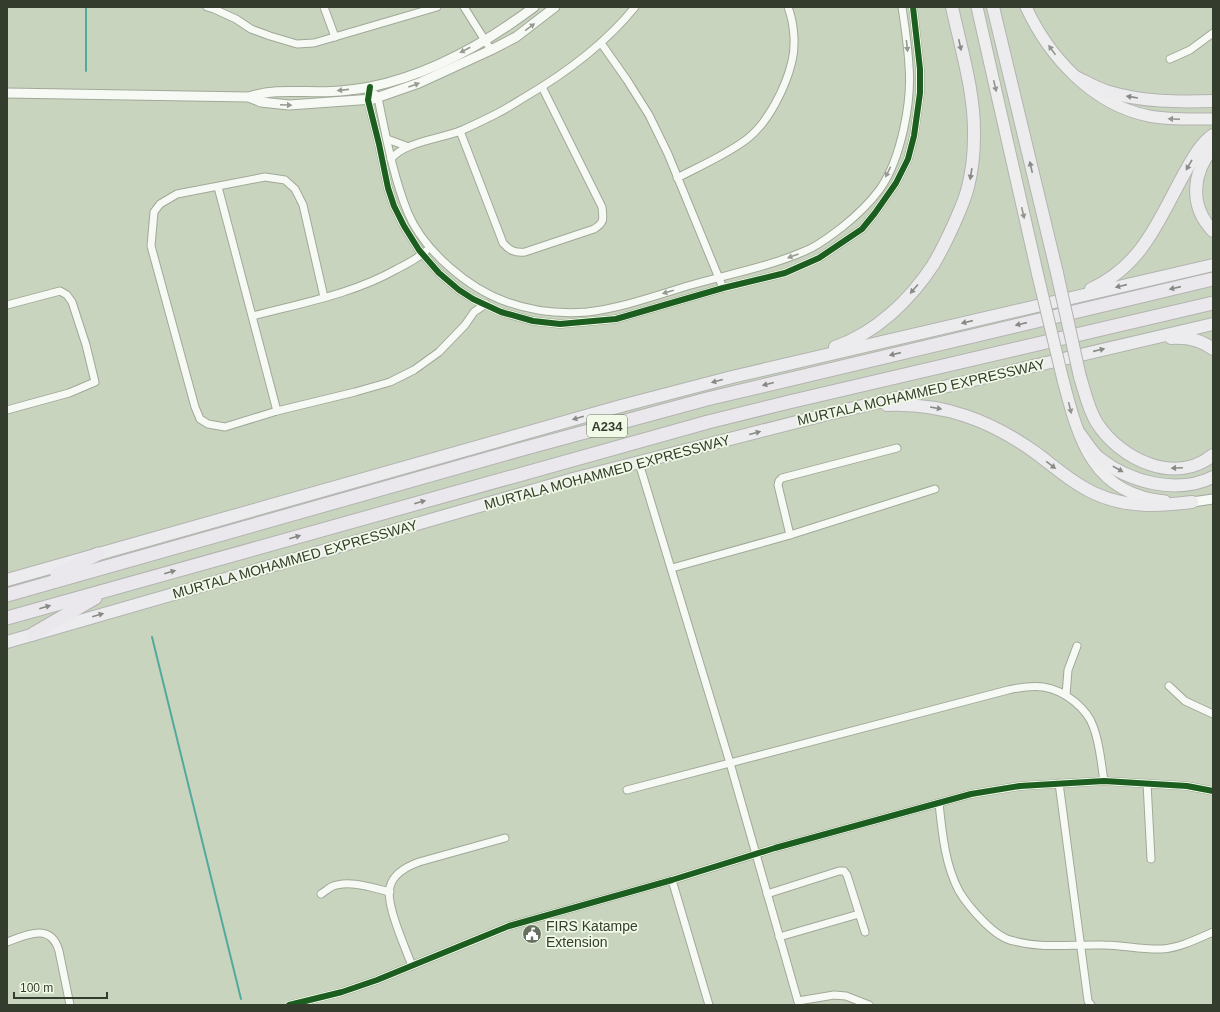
<svg xmlns="http://www.w3.org/2000/svg" width="1220" height="1012" viewBox="0 0 1220 1012" font-family="Arial,sans-serif">
<rect width="100%" height="100%" fill="#c9d4bf"/>
<g fill="none" stroke-linecap="round" stroke-linejoin="round">
<g stroke="#53a99f" stroke-width="2">
<path d="M86 71V7"/>
<path d="M152 637 241 999"/>
</g>
<g stroke="#a0a998" stroke-width="9">
<g id="minor">
<path d="M207 7 214 9 236 19 251 29 270 36 297 44 314 43 437 7"/>
<path d="M324 7 335 37"/>
<path d="M464 7 491 50"/>
<path d="M601 43 627 80 649 115 668 154 723 288"/>
<path d="M1170 59 1190 50 1213 33"/>
<path d="M370 87 368 100 379 144 388 188 394 206 404 226 419 250 439 273 459 290 473 299 501 312 533 321 560 324 616 319 723 288 785 273 819 258 862 229 875 213 896 183 908 159 914 136 920 93V69L913 7"/>
<path d="M375 94 378 98C386 136 393 176 408 213 424 251 469 289 507 302 532 311 561 314 587 312 622 308 657 295 691 285 729 274 768 267 805 251 818 246 829 237 841 228 855 217 869 204 880 189 901 159 912 102 909 66 908 46 905 27 902 7"/>
<path d="M460 131 503 243C510 251 515 253 525 252L594 229C605 222 603 219 602 207L542 87"/>
<path d="M387 139 406 146"/>
<path d="M391 159C404 142 440 139 460 131 472 126 484 120 496 114 506 109 515 103 525 97 566 73 605 44 635 7"/>
<path d="M677 178C700 166 726 155 747 139 768 123 786 87 792 61 796 45 794 23 788 7"/>
<path d="M218 187 277 411"/>
<path d="M324 297 303 205 295 189 285 180 265 177 177 194 160 204 154 212 151 246 195 407 200 419 208 424 225 427 277 411 355 392 390 382 414 370 439 352 465 325 474 312 486 304"/>
<path d="M7 305 60 291 67 295 72 302 86 345 95 382 69 393 7 410"/>
<path d="M253 316C302 303 353 294 397 269 407 264 417 259 426 251"/>
<path d="M639 463 730 763 799 1005"/>
<path d="M790 535 778 485 779 481 782 478 897 448"/>
<path d="M672 568 790 535 935 489"/>
<path d="M1169 686 1185 701 1213 714"/>
<path d="M1066 695 1068 670 1077 646"/>
<path d="M1059 783 1088 1001 1091 1005"/>
<path d="M1147 783 1151 859"/>
<path d="M627 790 1008 690C1035 684 1053 684 1075 702 1082 708 1090 717 1093 726 1100 743 1101 763 1104 781"/>
<path d="M939 803C942 832 945 865 959 891 966 903 974 912 984 922 992 930 1002 939 1014 941 1044 949 1073 944 1104 945 1123 945 1142 950 1162 949 1179 948 1197 939 1213 932"/>
<path d="M672 880 709 1005"/>
<path d="M321 894C324 892 328 889 331 887 348 879 373 888 390 892"/>
<path d="M767 894 839 871H844L847 875 865 932"/>
<path d="M779 937 859 914"/>
<path d="M7 942C26 935 51 922 59 951L70 1005"/>
<path d="M412 966C406 949 385 904 390 887 393 874 408 866 419 862L505 838"/>
<path d="M798 1001 834 995 846 996 869 1005"/>
<path d="M289 1005 342 992 377 980 509 926 672 880 775 848 971 794 1020 786 1104 781 1187 786 1213 791"/>
</g>
</g>
<g stroke="#a0a998" stroke-width="11">
<g id="tertiary">
<path d="M7 93 249 97C277 87 310 94 340 91 350 90 360 89 370 87 429 75 486 43 534 7"/>
<path d="M249 97 261 102 289 105 373 99 419 83 491 50 516 37 555 7"/>
<path d="M1192 502 1213 499"/>
</g>
</g>
<g stroke="#b2b4b0" stroke-width="13">
<g id="primary">
<path d="M977 7 1038 276"/>
<path d="M1026 7C1049 57 1093 105 1149 116 1170 120 1192 119 1213 119"/>
<path d="M1063 380C1079 441 1093 494 1165 501"/>
</g>
</g>
<g stroke="#b2b4b0" stroke-width="14">
<g id="trunk">
<path d="M993 7 1057 273"/>
<path d="M1078 78C1088 83 1098 89 1109 92 1142 102 1179 102 1213 101"/>
<path d="M1213 148C1192 173 1189 206 1213 231"/>
<path d="M1091 289C1143 265 1158 221 1184 174 1192 160 1200 144 1213 135"/>
<path d="M1171 338C1186 337 1201 340 1213 349"/>
<path d="M835 347C876 333 910 300 933 265 941 252 948 237 954 224 959 212 965 200 968 187 972 171 974 152 974 136 975 93 961 49 952 7"/>
<path d="M1080 377C1085 392 1088 409 1097 423 1120 459 1175 486 1213 455"/>
<path d="M887 405C944 403 990 420 1036 453 1056 468 1074 484 1096 494 1127 508 1159 506 1192 502"/>
<path d="M1080 434C1086 442 1091 451 1099 458 1129 482 1177 495 1213 477"/>
<path d="M7 580 621 406 732 377 1213 265"/>
<path d="M7 642 573 479 828 414 1213 324"/>
</g>
</g>
<g stroke="#b2b4b0" stroke-width="15">
<g id="motorway">
<path d="M57 574 98 554"/>
<path d="M7 595 526 448 707 399 1213 279"/>
<path d="M7 618 708 422 789 402 1213 303"/>
<path d="M33 634 95 598"/>
</g>
</g>
<use href="#minor" stroke="#f7f9f5" stroke-width="7"/>
<use href="#tertiary" stroke="#f7f9f5" stroke-width="9"/>
<use href="#primary" stroke="#efeeef" stroke-width="11"/>
<use href="#trunk" stroke="#ecebee" stroke-width="12"/>
<use href="#motorway" stroke="#eae8ec" stroke-width="13"/>
<g stroke="#b2b4b0" stroke-width="13" stroke-linecap="butt">
<path id="primary-bridge" d="M1038 276 1063 380"/>
</g>
<g stroke="#b2b4b0" stroke-width="14" stroke-linecap="butt">
<path id="trunk-bridge" d="M1057 273 1080 377"/>
</g>
<use href="#primary-bridge" stroke="#efeeef" stroke-width="11"/>
<use href="#trunk-bridge" stroke="#ecebee" stroke-width="12"/>
<g stroke="#f0fae6" stroke-width="8">
<g id="cycleway">
<path d="M370 87 368 100 379 144 388 188 394 206 404 226 419 250 439 273 459 290 473 299 501 312 533 321 560 324 616 319 723 288 785 273 819 258 862 229 875 213 896 183 908 159 914 136 920 93V69L913 7"/>
<path d="M289 1005 342 992 377 980 509 926 672 880 775 848 971 794 1020 786 1104 781 1187 786 1213 791"/>
</g>
</g>
<use href="#cycleway" stroke="#1b5e20" stroke-width="6"/>
</g>
<defs><path id="oneway-solid" d="M-6-.8H1V-3.2L6.5 0L1 3.2V.8H-6Z"/></defs>
<g fill="#969a91">
<use href="#oneway-solid" transform="translate(530 27) rotate(-36)"/>
<use href="#oneway-solid" transform="translate(907 46) rotate(84)"/>
<use href="#oneway-solid" transform="translate(465 50) rotate(152)"/>
<use href="#oneway-solid" transform="translate(414 85) rotate(-20)"/>
<use href="#oneway-solid" transform="translate(343 90) rotate(174)"/>
<use href="#oneway-solid" transform="translate(286 105) rotate(2)"/>
<use href="#oneway-solid" transform="translate(888 172) rotate(116)"/>
<use href="#oneway-solid" transform="translate(793 256) rotate(160)"/>
<use href="#oneway-solid" transform="translate(668 292) rotate(164)"/>
</g>
<g fill="#878b84">
<use href="#oneway-solid" transform="translate(960 45) rotate(78)"/>
<use href="#oneway-solid" transform="translate(1132 97) rotate(-171)"/>
<use href="#oneway-solid" transform="translate(1189 165) rotate(120)"/>
<use href="#oneway-solid" transform="translate(1031 167) rotate(-103)"/>
<use href="#oneway-solid" transform="translate(971 174) rotate(99)"/>
<use href="#oneway-solid" transform="translate(1121 286) rotate(167)"/>
<use href="#oneway-solid" transform="translate(914 289) rotate(131)"/>
<use href="#oneway-solid" transform="translate(967 322) rotate(167)"/>
<use href="#oneway-solid" transform="translate(1099 350) rotate(-13)"/>
<use href="#oneway-solid" transform="translate(717 381) rotate(165)"/>
<use href="#oneway-solid" transform="translate(936 408) rotate(10)"/>
<use href="#oneway-solid" transform="translate(578 418) rotate(164)"/>
<use href="#oneway-solid" transform="translate(755 433) rotate(-15)"/>
<use href="#oneway-solid" transform="translate(1051 465) rotate(37)"/>
<use href="#oneway-solid" transform="translate(1177 468) rotate(177)"/>
<use href="#oneway-solid" transform="translate(1118 469) rotate(29)"/>
<use href="#oneway-solid" transform="translate(98 615) rotate(-16)"/>
</g>
<g fill="#92958e">
<use href="#oneway-solid" transform="translate(1052 50) rotate(-126)"/>
<use href="#oneway-solid" transform="translate(995 86) rotate(77)"/>
<use href="#oneway-solid" transform="translate(1174 119) rotate(-178)"/>
<use href="#oneway-solid" transform="translate(1023 213) rotate(77)"/>
<use href="#oneway-solid" transform="translate(1070 408) rotate(76)"/>
</g>
<g fill="#868983">
<use href="#oneway-solid" transform="translate(1175 288) rotate(167)"/>
<use href="#oneway-solid" transform="translate(1021 324) rotate(167)"/>
<use href="#oneway-solid" transform="translate(895 354) rotate(167)"/>
<use href="#oneway-solid" transform="translate(768 384) rotate(166)"/>
<use href="#oneway-solid" transform="translate(420 502) rotate(-16)"/>
<use href="#oneway-solid" transform="translate(295 537) rotate(-16)"/>
<use href="#oneway-solid" transform="translate(170 572) rotate(-16)"/>
<use href="#oneway-solid" transform="translate(45 607) rotate(-16)"/>
</g>
<defs>
<g id="civic-disc" transform="scale(1)"><circle r="9.5" fill="#687160" stroke="#f0fae6"/><path d="M-.6-6.5H3V-4.5H.6V-3L4-1V1h2V6H-6V1h2V-1L-.6-3ZM-1.2 2.5V6h2.4V2.5Z" fill="#fff"/></g>
</defs>
<g fill-rule="evenodd">
<use href="#civic-disc" x="532" y="934"/>
</g>
<g text-anchor="middle" dominant-baseline="central" stroke-width="3.5" stroke-linejoin="round" paint-order="stroke">
<rect fill="#f0fae6" stroke="#6c7564" stroke-width="1" x="587" y="415" width="40" height="22" rx="3"/>
<g font-size="13" font-weight="bold" fill="#343c2d">
<text x="607" y="426">A234</text>
</g>
<g font-size="14" fill="#343c2d" stroke="#f0fae6">
<text transform="translate(921 392) rotate(-13)">MURTALA MOHAMMED EXPRESSWAY</text>
<text transform="translate(607 472) rotate(-15)">MURTALA MOHAMMED EXPRESSWAY</text>
<text transform="translate(295 559) rotate(-16)">MURTALA MOHAMMED EXPRESSWAY</text>
</g>
<g font-size="14" fill="#343c2d" stroke="#f0fae6" text-anchor="start">
<text x="546" y="926">FIRS Katampe<tspan x="546" dy="16">Extension</tspan></text>
</g>
</g>
<rect width="1220" height="1012" fill="none" stroke="#343c2d" stroke-width="16"/>
<path d="M14 992v6h93v-6" fill="none" stroke="#343c2d" stroke-width="2"/>
<text x="20" y="992" font-size="12" fill="#343c2d" stroke="#f0fae6" stroke-width="3" paint-order="stroke">100 m</text>
</svg>
